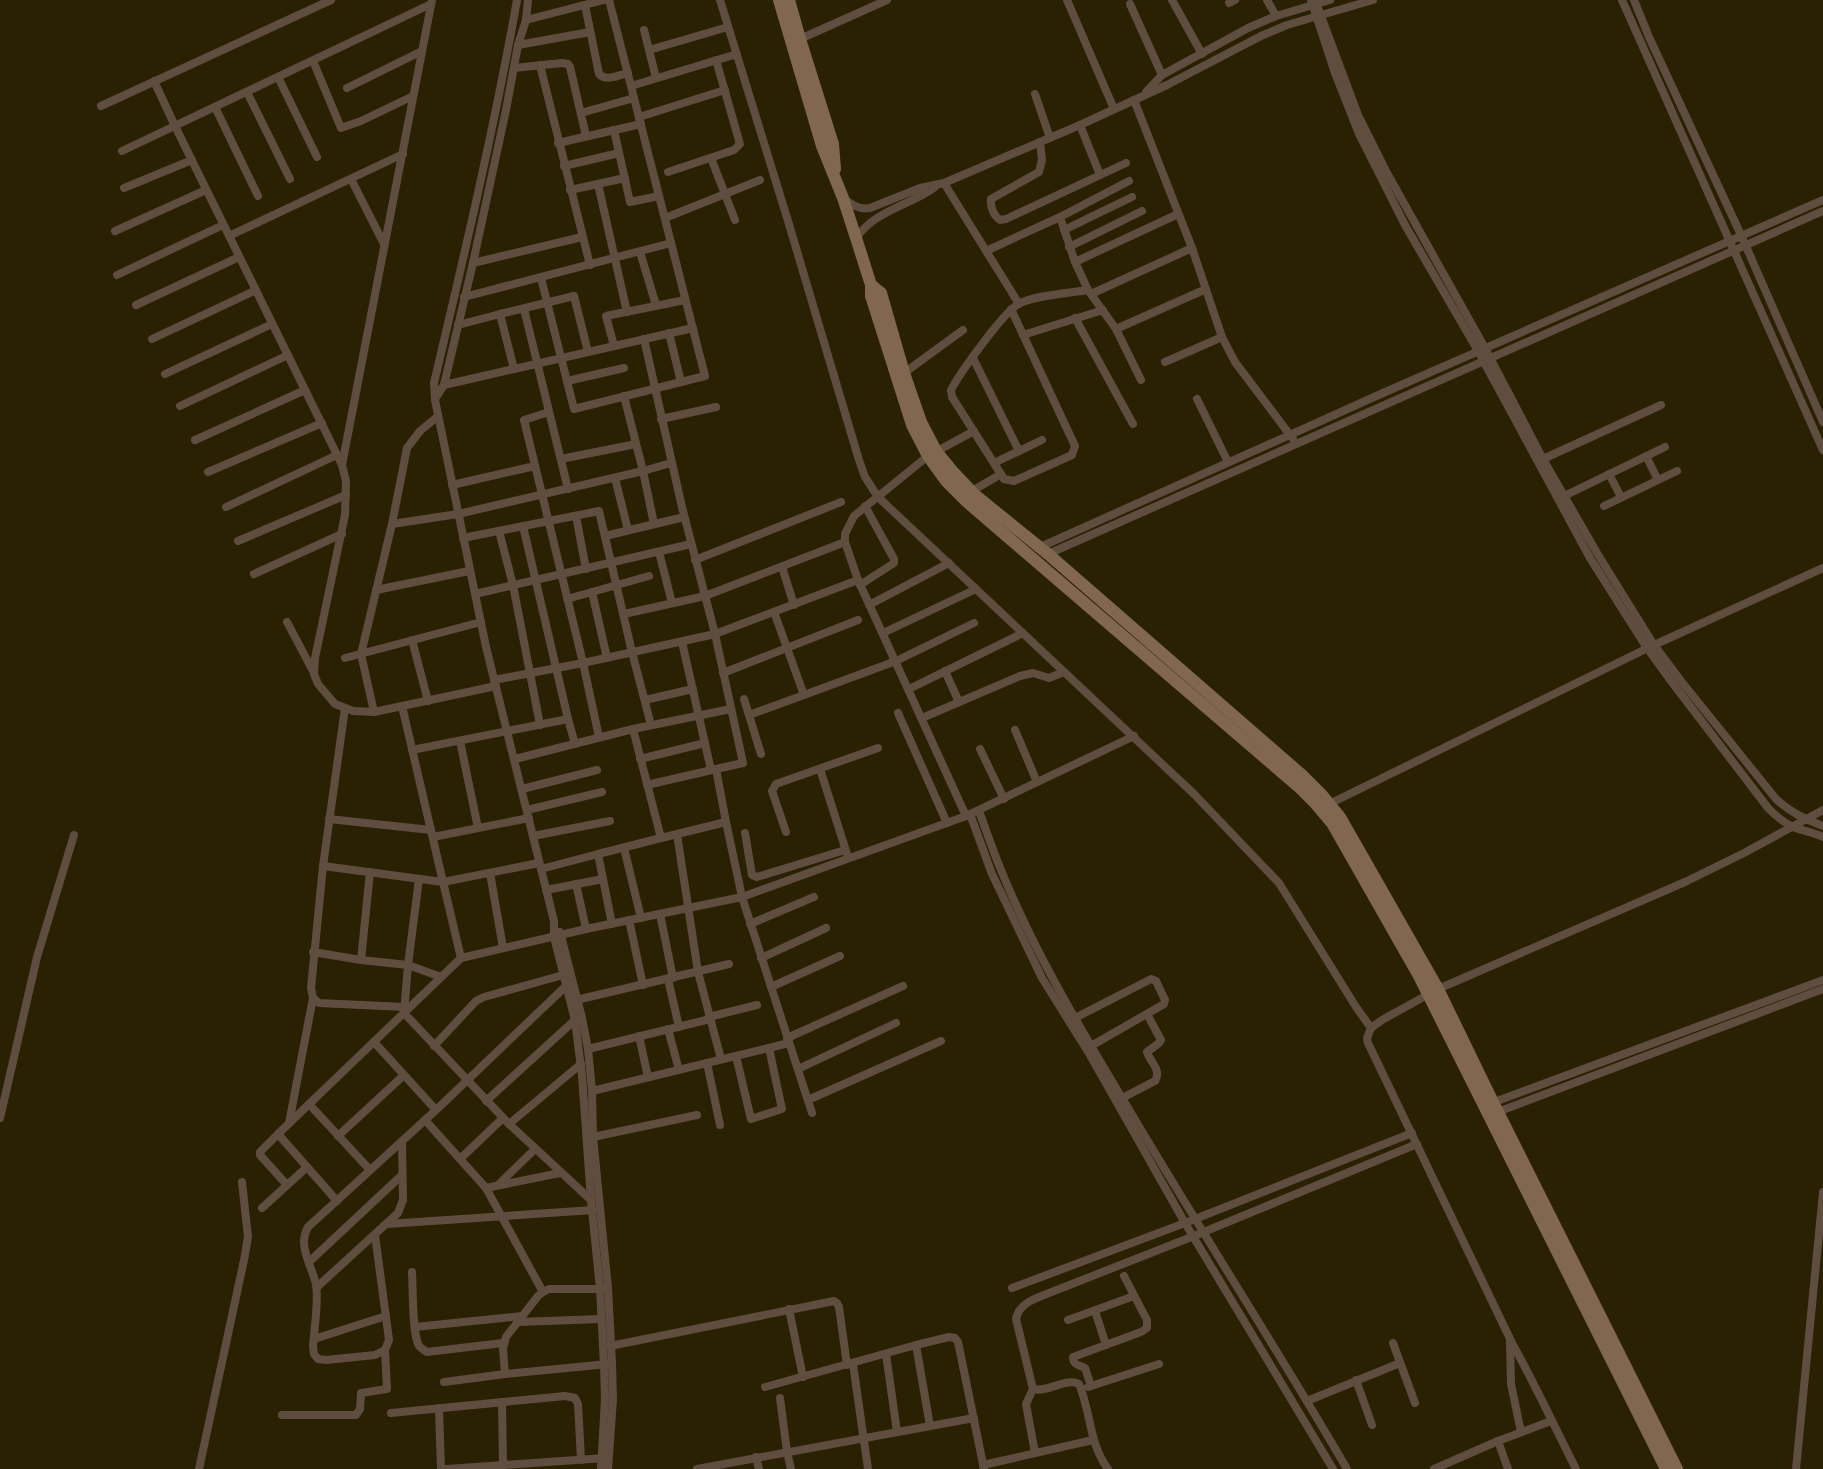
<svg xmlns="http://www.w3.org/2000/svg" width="1823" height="1469" viewBox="0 0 1823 1469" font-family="Cabin,sans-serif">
<rect width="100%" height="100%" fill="#292101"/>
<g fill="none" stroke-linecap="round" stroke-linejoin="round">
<g stroke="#5f4e40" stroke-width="8">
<path d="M517 0C494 129 464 256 434 383L435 400 486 647 554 921V937L575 1020 582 1076 591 1200 600 1289 604 1365 605 1399 601 1469"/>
<path d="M720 0 788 221 859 460 865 477 878 497 1194 794 1279 883 1356 1007 1371 1028"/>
<path d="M1067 0 1114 109"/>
<path d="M1172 0 1202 54"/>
<path d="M1267 0 1276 16"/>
<path d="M1311 0 1335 73 1359 134 1405 225 1478 351 1590 558 1647 648 1668 677 1768 808C1775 815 1784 823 1793 827 1803 831 1813 832 1823 837"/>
<path d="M1315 0 1358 115 1387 173 1485 348 1543 459 1597 553 1654 645 1681 681 1776 799C1791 813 1805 819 1823 826"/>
<path d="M1622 0 1823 450"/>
<path d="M1634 0 1649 37 1741 235 1823 422"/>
<path d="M1229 3 1235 0"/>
<path d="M1130 4 1162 75"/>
<path d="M585 5 599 74C606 82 618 75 628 73"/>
<path d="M526 20 604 0"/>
<path d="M644 30 656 78"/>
<path d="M800 39 887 0"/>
<path d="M518 45 590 32"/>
<path d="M649 50 728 27"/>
<path d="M313 61 341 128 361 121 413 96"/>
<path d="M540 65 590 265"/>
<path d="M514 68 562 63 568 64 570 67 586 136"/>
<path d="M278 77 317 157"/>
<path d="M154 81 175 126 342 465 346 481 345 515 315 658 314 674 318 684 335 704 353 711 374 712 496 686"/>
<path d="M631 86 737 54"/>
<path d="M347 88 422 51"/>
<path d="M247 92 290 179"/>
<path d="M1146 92 1162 75 1248 28 1276 16 1330 0"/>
<path d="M1035 94 1050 138"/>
<path d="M1134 100 1192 248 1222 337 1235 362 1293 439"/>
<path d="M101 106 331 0"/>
<path d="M215 107 258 196"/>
<path d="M581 113 634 98"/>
<path d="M639 117 725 90"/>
<path d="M1080 125 1100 175"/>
<path d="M614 130 630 202 659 196"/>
<path d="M1040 142 1042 160 1039 172 991 199C990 207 994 216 1000 220L1006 219 1126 163"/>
<path d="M558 143 641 124"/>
<path d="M122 151 431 4"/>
<path d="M711 158 735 220"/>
<path d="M564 166 619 153"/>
<path d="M668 172 734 150 740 144 716 60"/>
<path d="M351 179 384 244"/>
<path d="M944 183 1019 304"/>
<path d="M598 184 627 312"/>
<path d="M124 188 192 160"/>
<path d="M570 190 625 178"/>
<path d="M843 198C852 205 859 210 870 208L920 188 944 183 1080 125 1167 85 1261 36 1287 25 1373 0"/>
<path d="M1060 217 1075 262 1088 290 1116 329 1141 380"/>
<path d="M665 218 760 180"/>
<path d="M1064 230 1132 197"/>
<path d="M115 231 206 190"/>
<path d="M229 236 403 154"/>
<path d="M856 238C860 233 864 228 869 224 888 208 915 202 935 187"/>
<path d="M1069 247 1142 211"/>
<path d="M986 251 1060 217 1129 181"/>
<path d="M640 252 656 305"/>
<path d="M1075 262 1178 214"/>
<path d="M473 263 582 237"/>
<path d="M117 275 223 225"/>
<path d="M541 278 574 409 705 376 609 0"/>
<path d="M1091 294 1192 248"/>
<path d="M464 297 671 243"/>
<path d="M136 305 239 257"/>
<path d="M524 309 568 489"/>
<path d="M1011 309 1075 446 1072 455 1014 481 1004 479 952 397 951 390C960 373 1004 311 1020 303 1037 295 1069 293 1088 290"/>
<path d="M1075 318 1133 424"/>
<path d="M458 325 500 314"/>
<path d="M1116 329 1206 289"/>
<path d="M669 333 681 382"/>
<path d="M1023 335 1103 310"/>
<path d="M152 339 256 290"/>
<path d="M644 339 682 507 715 634 743 763 716 769 726 822"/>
<path d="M614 346 606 316 685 300"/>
<path d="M973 358 1019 451"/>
<path d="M1165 362 1222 337"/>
<path d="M514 369 500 314 574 296 588 352"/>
<path d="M904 373 963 330"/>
<path d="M165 374 272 324"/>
<path d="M567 381 624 368"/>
<path d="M444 385 693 328"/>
<path d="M624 396 643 471 671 463"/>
<path d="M435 399 444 385 473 263 506 110 518 45 526 20 528 0"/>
<path d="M1197 399 1228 462"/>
<path d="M180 406 288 355"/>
<path d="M549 412 524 420 583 663 599 737"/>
<path d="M661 419 716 407"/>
<path d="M195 440 305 390"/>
<path d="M1646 456 1658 480"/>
<path d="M561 459 636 444"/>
<path d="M1543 459 1661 405"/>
<path d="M994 463 1042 440"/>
<path d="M342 465 432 0"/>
<path d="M208 472 322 423"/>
<path d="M1609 474 1621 497"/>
<path d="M615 478 628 530"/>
<path d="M452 485 535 466"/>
<path d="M972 491 1001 474"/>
<path d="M1560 498 1665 447"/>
<path d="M1604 506 1677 471"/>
<path d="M226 507 337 455"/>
<path d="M576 516 586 569"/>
<path d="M392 524 458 514 643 471 654 524"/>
<path d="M523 526 568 719 575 744"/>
<path d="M499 531 513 585 540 725"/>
<path d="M605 536 684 517"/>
<path d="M463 538 599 511 632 652 651 725"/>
<path d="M238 541 346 495"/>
<path d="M1038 548 1383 393 1823 200"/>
<path d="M659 552 672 603"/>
<path d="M1048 554 1823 211"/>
<path d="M695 560 841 502"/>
<path d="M782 567 794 605"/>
<path d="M254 574 342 534"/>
<path d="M858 580 845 542V534L854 516 928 456 974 431"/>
<path d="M860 585 894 563V559L865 506"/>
<path d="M376 590 469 571"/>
<path d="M592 592 649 576"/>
<path d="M475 594 691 544"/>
<path d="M567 599 592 592 607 658"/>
<path d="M869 605 949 563"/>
<path d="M624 614 705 596 845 542"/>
<path d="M287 622 314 673"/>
<path d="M883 633 976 589"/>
<path d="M412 640 428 701"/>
<path d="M682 642 711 770"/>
<path d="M345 658 481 622"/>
<path d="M945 671 959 702"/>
<path d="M723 673 858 620"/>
<path d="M494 680 583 663 715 634 858 580 966 816"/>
<path d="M909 689 1023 633"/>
<path d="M804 695 896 661 974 623"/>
<path d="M744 699 761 754"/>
<path d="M645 700 693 689"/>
<path d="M345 708 323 866 311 988 313 998 319 1003 404 1007"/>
<path d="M374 712 361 654 392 524 407 448 420 431 437 417"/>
<path d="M898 713 947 823"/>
<path d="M749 715 804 695 774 612"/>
<path d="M922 718 1020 676 1033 673 1049 678 1064 672"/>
<path d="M633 729 731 709"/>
<path d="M1015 730 1037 782"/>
<path d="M460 741 478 828"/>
<path d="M980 749 1004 799"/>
<path d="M412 750 568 719"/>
<path d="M515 759 633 729 661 838 726 822 742 897 812 1113"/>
<path d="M640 759 705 743"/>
<path d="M820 769 847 854"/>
<path d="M647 785 716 769"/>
<path d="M522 789 597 770"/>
<path d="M1329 804 1654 645 1823 568"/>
<path d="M527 810 602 792"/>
<path d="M979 811C986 830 993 851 1001 870 1037 959 1088 1041 1137 1123 1206 1239 1279 1352 1347 1469"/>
<path d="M970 814 992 874 1042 978 1090 1055 1185 1223 1333 1469"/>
<path d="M329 819 431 830"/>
<path d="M786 832 772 791 776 784 878 748"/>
<path d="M745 833 752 875 757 877 845 850"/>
<path d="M677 834 698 972 721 1059"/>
<path d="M533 836 610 821"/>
<path d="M433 837 529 818"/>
<path d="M624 848 641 918"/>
<path d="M598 854 661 838"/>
<path d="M323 866 443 882 402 706"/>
<path d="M541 869 598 854 612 924"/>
<path d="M490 873 503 948"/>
<path d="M419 879 408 965 404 1013 509 1124 591 1200"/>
<path d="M576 884 586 929"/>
<path d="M546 890 603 879"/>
<path d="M660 914 673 978"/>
<path d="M629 920 643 985"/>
<path d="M750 924 814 897"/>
<path d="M560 932 582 1018 588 1049 592 1091 593 1137 608 1288 612 1364 613 1399 608 1469"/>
<path d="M313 952 361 960 408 965 441 977"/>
<path d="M461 958 443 882 539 863"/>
<path d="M761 958 826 928"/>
<path d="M361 960 370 872"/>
<path d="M668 979 679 1027"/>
<path d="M771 987 840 956"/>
<path d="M572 1001 729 964"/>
<path d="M709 1017 757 1005"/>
<path d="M1075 1018 1151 979 1156 981 1165 1000 1164 1004 1091 1046"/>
<path d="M668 1029 679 1070"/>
<path d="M639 1036 648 1077"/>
<path d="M787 1038 903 986"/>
<path d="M374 1042 436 1110"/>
<path d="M434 1046 476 1001 484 997 563 975"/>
<path d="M588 1049 710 1019"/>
<path d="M736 1056 751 1119 782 1109 769 1048"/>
<path d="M707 1063 720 1125"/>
<path d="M798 1069 896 1023"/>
<path d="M592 1091 789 1043"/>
<path d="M1122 1098 1155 1081C1162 1070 1150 1062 1147 1052L1159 1043 1161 1040 1147 1014"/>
<path d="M808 1100 941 1041"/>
<path d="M486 1101 575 1020"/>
<path d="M309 1104 370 1170"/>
<path d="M1489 1104 1823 980"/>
<path d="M1495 1113 1823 989"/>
<path d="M0 1118 37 957 74 835"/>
<path d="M425 1120 486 1188 543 1292"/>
<path d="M289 1123 313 998"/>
<path d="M509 1124 581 1064"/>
<path d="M278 1134 260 1152V1155L287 1185"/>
<path d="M338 1136 404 1075"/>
<path d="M593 1137 697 1115"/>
<path d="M460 1159 503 1118"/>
<path d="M499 1184 535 1149"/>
<path d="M486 1188 560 1173"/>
<path d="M337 1201 278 1134 461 958 586 929 742 897 966 816 1134 736"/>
<path d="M262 1208 307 1167"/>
<path d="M387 1224 593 1210"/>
<path d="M375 1235 389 1340 385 1350 375 1355 326 1360 318 1359 314 1354 313 1347C314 1331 319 1299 316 1285 312 1265 297 1247 308 1227L436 1110 566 986"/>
<path d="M309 1262 402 1175"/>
<path d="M412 1272C413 1288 412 1334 419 1346 422 1349 423 1349 427 1352L503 1343"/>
<path d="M317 1287 398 1213 403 1200 402 1142"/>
<path d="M1012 1288 1185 1223 1412 1133"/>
<path d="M789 1309 803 1377"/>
<path d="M1095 1311 1106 1345"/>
<path d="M1068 1320 1134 1296"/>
<path d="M518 1322 601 1319"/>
<path d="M415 1327 522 1316"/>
<path d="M314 1339 386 1316"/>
<path d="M1510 1341 1511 1384 1521 1432"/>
<path d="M1393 1343 1415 1403"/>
<path d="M916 1345 930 1426"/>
<path d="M610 1346 834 1301 837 1303 839 1307 847 1365"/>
<path d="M886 1354 897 1432"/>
<path d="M853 1364 868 1469"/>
<path d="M505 1374 503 1349 506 1337 538 1296 543 1292 549 1289H604"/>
<path d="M1356 1380 1372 1425"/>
<path d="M444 1382 505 1374 608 1364"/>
<path d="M1091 1386 1085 1368C1079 1365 1073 1365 1073 1357L1141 1332 1147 1328V1320L1124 1276"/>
<path d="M765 1387 916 1345 949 1337 955 1338 958 1342 984 1469"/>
<path d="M1088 1387 1159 1364"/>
<path d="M1033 1389 1026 1404 1035 1453"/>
<path d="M780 1398 787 1452 791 1469"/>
<path d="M1307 1401 1400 1363"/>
<path d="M502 1402 503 1465"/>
<path d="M439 1408 441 1469"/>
<path d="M391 1413 565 1396 575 1398 578 1404 581 1460"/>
<path d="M282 1415H356L360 1409 361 1393 387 1389 385 1350"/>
<path d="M1498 1441 1508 1469"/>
<path d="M756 1457 759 1469"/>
<path d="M983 1465 1093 1440"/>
<path d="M199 1469 244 1260 248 1237 242 1182"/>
<path d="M447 1469 605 1458"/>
<path d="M697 1469 974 1418"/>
<path d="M1108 1469C1089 1444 1091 1412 1079 1384 1066 1377 1048 1393 1033 1389L1016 1319C1019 1305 1031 1300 1044 1295L1194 1236 1417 1144"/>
<path d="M1434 1469 1498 1441 1551 1421"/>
<path d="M1576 1469C1555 1428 1536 1386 1513 1345L1368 1043 1367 1038 1371 1028 1382 1020 1438 989 1685 882 1744 853 1823 810"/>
<path d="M1796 1469 1823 1192"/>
</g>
<g stroke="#816650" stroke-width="12">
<path d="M779 0 822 146 843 198 857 241 871 285V296L912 425 928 456 946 481 967 502 1300 788 1315 803 1332 823 1419 976 1666 1469"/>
<path d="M789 0 800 39 833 144 835 169"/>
<path d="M871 285 881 293 904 373 921 422 936 451 954 473 975 495 1048 554 1302 775 1322 795 1340 817 1438 989 1491 1098 1677 1469"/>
</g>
</g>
</svg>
